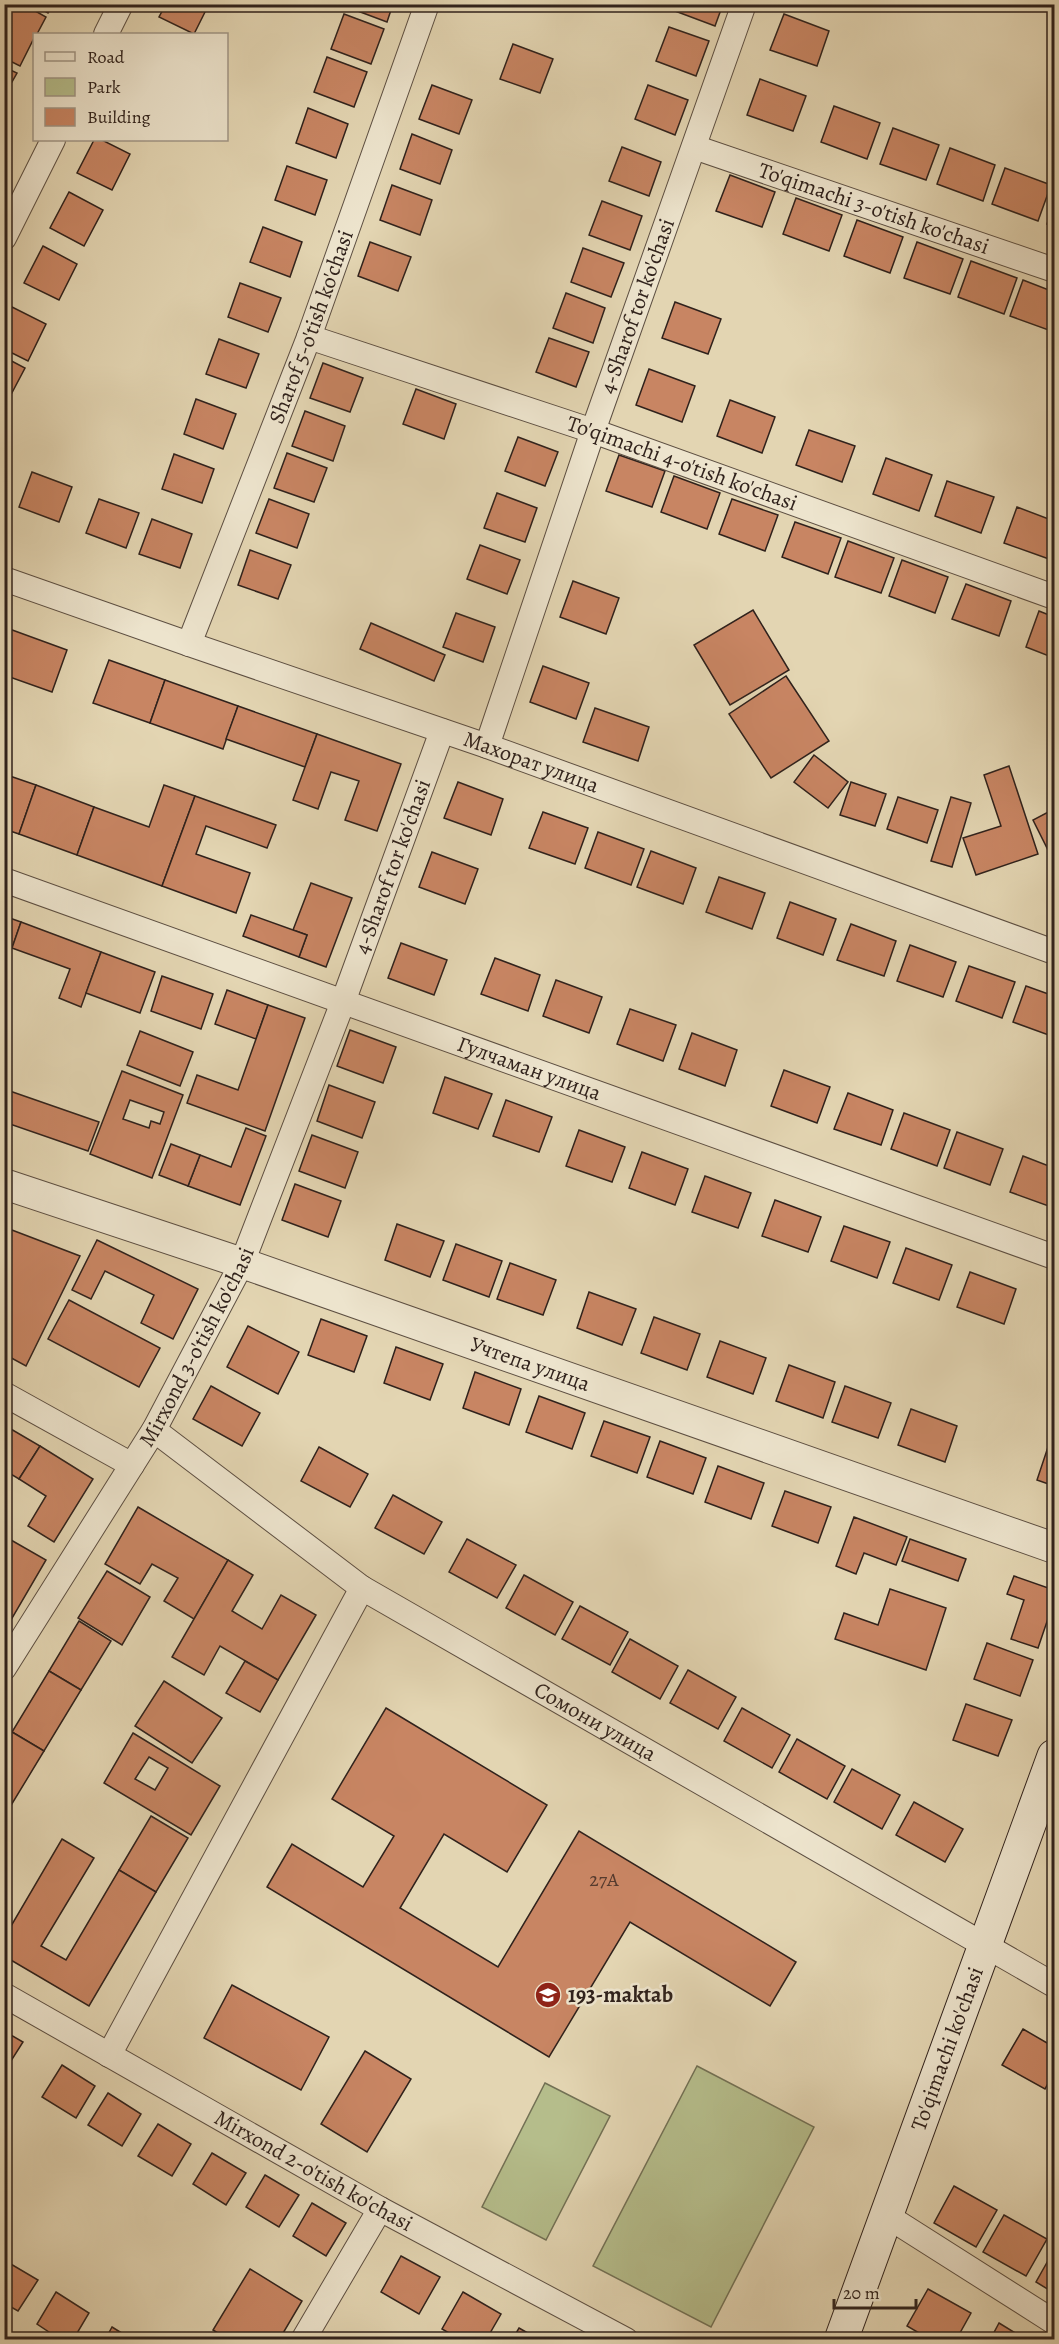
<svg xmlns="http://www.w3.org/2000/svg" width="1059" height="2344" viewBox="0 0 1059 2344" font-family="Alegreya,serif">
<rect width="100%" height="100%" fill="#e3d5b2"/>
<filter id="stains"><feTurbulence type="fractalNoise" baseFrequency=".00333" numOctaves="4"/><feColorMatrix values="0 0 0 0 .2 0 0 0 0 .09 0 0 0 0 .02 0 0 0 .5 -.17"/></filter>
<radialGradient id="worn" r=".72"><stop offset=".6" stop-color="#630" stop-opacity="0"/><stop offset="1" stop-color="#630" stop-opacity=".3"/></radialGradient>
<g fill="#b5bd8b" stroke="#727054" stroke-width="1.5">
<path d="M697 2066 814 2127 711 2327 593 2266Z"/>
<path d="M545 2083 610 2116 546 2240 482 2207Z"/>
</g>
<g fill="#c88563" stroke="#30221c" stroke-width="1.5" fill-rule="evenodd">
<path d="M4 4H23L46 17 37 34H34V38L20 66 4 58Z"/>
<path d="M33 4H53L48 13Z"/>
<path d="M166 4H209L194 34 159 17Z"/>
<path d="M348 4H393L387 22 347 7Z"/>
<path d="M677 4H723L715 26 675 11Z"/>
<path d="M818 4H839L837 11Z"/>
<path d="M344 14 384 29 371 64 331 49Z"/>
<path d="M784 14 829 31 817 66 770 50Z"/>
<path d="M669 27 709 41 696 76 656 61Z"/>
<path d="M513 44 553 59 540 93 500 79Z"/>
<path d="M327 57 367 72 354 107 314 92Z"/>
<path d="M4 67 17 73 4 96Z"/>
<path d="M760 79 806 96 793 131 747 115Z"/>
<path d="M432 85 472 100 459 134 419 119Z"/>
<path d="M648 85 688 100 675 135 635 119Z"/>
<path d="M834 106 880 123 867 159 821 142Z"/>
<path d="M308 108 348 124 336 158 296 143Z"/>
<path d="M893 128 939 145 926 180 880 164Z"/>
<path d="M412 134 452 150 440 184 400 169Z"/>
<path d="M94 140H102L130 154 112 190 77 173Z"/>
<path d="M622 147 661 162 649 196 609 181Z"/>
<path d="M950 148 995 165 983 201 937 184Z"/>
<path d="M287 166 327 180 315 215 275 200Z"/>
<path d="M1005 168 1051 185 1038 221 992 204Z"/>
<path d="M730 175 775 192 762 227 716 211Z"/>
<path d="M392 185 432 200 420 235 380 220Z"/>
<path d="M69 192 103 210 84 246 50 228Z"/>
<path d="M796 198 842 215 829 251 783 234Z"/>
<path d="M602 201 642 216 630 250 589 235Z"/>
<path d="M1054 202V227L1047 224Z"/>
<path d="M857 220 903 237 890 273 844 256Z"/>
<path d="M263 227 302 242 290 277 250 262Z"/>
<path d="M370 242 411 257 398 291 358 276Z"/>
<path d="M917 242 963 259 950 294 904 278Z"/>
<path d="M43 246 77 264 59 300 24 283Z"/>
<path d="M583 248 624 263 611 297 571 282Z"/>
<path d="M971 261 1017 278 1004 314 958 297Z"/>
<path d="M1023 280 1054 292V332L1010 316Z"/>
<path d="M240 283 281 298 268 332 228 317Z"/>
<path d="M566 293 605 308 593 343 553 328Z"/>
<path d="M675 302 721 319 708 354 662 338Z"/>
<path d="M12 307 46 324 28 361 4 349V322Z"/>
<path d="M549 338 589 352 576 387 536 372Z"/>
<path d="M219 339 259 354 246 388 206 374Z"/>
<path d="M4 357 25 368 6 404 4 403Z"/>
<path d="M323 363 363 378 350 412 310 398Z"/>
<path d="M649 369 695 386 682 422 636 405Z"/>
<path d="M416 389 456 404 444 439 403 424Z"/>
<path d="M196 399 236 414 223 449 184 434Z"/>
<path d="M730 400 775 417 762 453 717 436Z"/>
<path d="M305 411 345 426 333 461 292 446Z"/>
<path d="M809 430 855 446 842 482 796 465Z"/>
<path d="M518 437 558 452 545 486 505 471Z"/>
<path d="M287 453 327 468 314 502 274 488Z"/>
<path d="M174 454 214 469 202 503 162 489Z"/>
<path d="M619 455 665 471 652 507 606 491Z"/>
<path d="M886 458 932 475 919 511 873 494Z"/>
<path d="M32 472 72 487 59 522 19 507Z"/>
<path d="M674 476 720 493 707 529 661 512Z"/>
<path d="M947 481 994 497 981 533 935 516Z"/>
<path d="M497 493 537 508 525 542 484 528Z"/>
<path d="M99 499 139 513 126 548 86 533Z"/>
<path d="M269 499 309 514 297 548 256 533Z"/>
<path d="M732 499 778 515 765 551 719 534Z"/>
<path d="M1017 507 1054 521V546L1049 559 1004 543Z"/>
<path d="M152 519 192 534 180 568 139 554Z"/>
<path d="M795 522 841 538 828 574 782 557Z"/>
<path d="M848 541 894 558 881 593 835 577Z"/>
<path d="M480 545 520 560 507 594 467 579Z"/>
<path d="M250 550 291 565 278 599 238 585Z"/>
<path d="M902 560 948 577 935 613 889 596Z"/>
<path d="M573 581 619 598 606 634 560 617Z"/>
<path d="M966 584 1011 601 999 636 952 619Z"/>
<path d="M753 610 789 670 730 705 694 645Z"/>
<path d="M1039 611 1054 617V658L1026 647Z"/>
<path d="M456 613 495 627 483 662 443 647Z"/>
<path d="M371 623 445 655 434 681 360 649Z"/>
<path d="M4 627 67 650 52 692 4 675Z"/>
<path d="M109 660 165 680 150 723 93 703Z"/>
<path d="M543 666 589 683 576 719 530 702Z"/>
<path d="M786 676 829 741 771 778 729 714Z"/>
<path d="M165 680 238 706 223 749 150 723Z"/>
<path d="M238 706 317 734 305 767 226 739Z"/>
<path d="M595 708 649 727 638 761 583 742Z"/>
<path d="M317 734 401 764 377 831 345 820 359 781 331 772 318 809 293 800Z"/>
<path d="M814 755 848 782 828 808 794 782Z"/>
<path d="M1009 766 1038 854 976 875 963 838 1001 826 984 775Z"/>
<path d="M4 774 36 785 19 834 4 829Z"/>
<path d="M458 782 503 799 491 835 444 818Z"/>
<path d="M851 782 886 794 875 826 840 815Z"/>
<path d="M36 785 94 807 77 855 19 834Z"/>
<path d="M164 785 195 796 162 886 77 855 94 807 149 827Z"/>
<path d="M195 796 276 825 267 848 206 826 196 854 250 873 236 913 162 886Z"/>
<path d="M898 797 938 810 927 843 887 829Z"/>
<path d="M951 797 971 803 952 867 931 861Z"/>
<path d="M1054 809V850L1049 852 1033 820Z"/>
<path d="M543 812 588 828 575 864 529 848Z"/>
<path d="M598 832 644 849 631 885 585 868Z"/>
<path d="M651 851 696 868 683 904 637 887Z"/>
<path d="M432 852 478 869 465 904 419 887Z"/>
<path d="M719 877 765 893 752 929 706 912Z"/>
<path d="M311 883 352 898 326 967 299 957 307 935 293 930Z"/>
<path d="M790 902 836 919 823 955 777 938Z"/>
<path d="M251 915 307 935 299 957 243 936Z"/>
<path d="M4 916 21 922 12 948 4 945Z"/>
<path d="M21 922 101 952 81 1007 59 998 70 969 12 948Z"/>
<path d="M851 924 896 941 884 976 837 960Z"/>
<path d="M401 943 447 960 434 995 388 978Z"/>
<path d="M910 945 956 962 943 997 897 981Z"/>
<path d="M101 952 155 972 140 1013 86 993Z"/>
<path d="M495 958 540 975 528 1011 481 994Z"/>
<path d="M969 966 1015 982 1002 1018 956 1001Z"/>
<path d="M162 976 213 994 201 1029 151 1011Z"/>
<path d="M556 980 602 997 589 1033 543 1016Z"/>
<path d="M1026 986 1054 996V1037L1013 1022Z"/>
<path d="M227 990 268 1005 256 1039 215 1024Z"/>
<path d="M268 1005 305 1018 265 1131 187 1103 197 1075 238 1090Z"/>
<path d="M630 1009 676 1025 663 1061 617 1044Z"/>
<path d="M350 1030 396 1047 383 1083 337 1066Z"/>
<path d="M140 1031 193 1052 180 1086 127 1065Z"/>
<path d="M692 1033 737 1050 725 1086 679 1069Z"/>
<path d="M784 1070 830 1087 817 1123 771 1106Z"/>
<path d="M122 1071 183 1095 152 1178 90 1154ZM130 1100 164 1112 160 1124 151 1121 149 1128 123 1119Z"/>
<path d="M445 1077 492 1094 478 1129 433 1113Z"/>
<path d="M329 1085 375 1102 362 1138 317 1121Z"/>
<path d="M4 1089 99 1122 88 1151 4 1122Z"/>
<path d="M848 1093 893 1110 881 1145 834 1129Z"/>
<path d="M506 1100 552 1117 539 1152 493 1136Z"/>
<path d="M904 1113 950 1130 937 1166 891 1149Z"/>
<path d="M246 1128 266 1136 240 1205 188 1186 200 1155 231 1167Z"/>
<path d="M579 1130 625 1147 612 1182 566 1166Z"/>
<path d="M957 1132 1003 1149 990 1185 944 1168Z"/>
<path d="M312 1135 358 1152 345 1188 299 1171Z"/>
<path d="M171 1144 200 1155 188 1186 159 1175Z"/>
<path d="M642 1152 688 1169 675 1205 629 1188Z"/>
<path d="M1023 1156 1054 1168V1208L1010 1192Z"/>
<path d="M705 1176 751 1193 738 1228 692 1212Z"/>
<path d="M295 1184 341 1201 328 1237 282 1220Z"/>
<path d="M775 1200 821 1217 808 1252 762 1236Z"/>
<path d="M397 1224 444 1241 430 1277 385 1260Z"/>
<path d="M844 1226 890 1242 877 1278 831 1261Z"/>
<path d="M4 1227 80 1256 26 1366 4 1354Z"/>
<path d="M97 1240 198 1289 173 1339 141 1323 154 1295 105 1271 91 1299 72 1290Z"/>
<path d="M456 1244 502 1261 489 1297 443 1280Z"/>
<path d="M906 1248 952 1265 939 1300 893 1283Z"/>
<path d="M510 1263 556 1280 543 1315 497 1299Z"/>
<path d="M970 1272 1016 1289 1004 1324 957 1307Z"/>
<path d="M589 1292 636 1309 622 1345 577 1328Z"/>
<path d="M69 1300 160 1348 139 1387 48 1339Z"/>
<path d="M654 1317 700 1334 687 1370 641 1353Z"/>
<path d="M321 1319 367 1336 354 1372 308 1355Z"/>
<path d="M248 1326 299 1352 278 1394 227 1367Z"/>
<path d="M720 1341 766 1358 753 1394 707 1377Z"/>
<path d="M396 1347 443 1364 430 1400 384 1383Z"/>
<path d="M789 1365 835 1382 823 1418 776 1401Z"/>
<path d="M475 1372 521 1389 509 1425 463 1408Z"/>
<path d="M211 1386 260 1413 242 1446 193 1419Z"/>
<path d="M845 1386 891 1403 878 1438 832 1422Z"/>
<path d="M539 1396 585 1413 572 1449 526 1432Z"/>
<path d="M911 1409 957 1426 945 1462 898 1445Z"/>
<path d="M604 1421 650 1437 637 1473 591 1456Z"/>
<path d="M4 1425 40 1446 19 1479 4 1470Z"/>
<path d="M660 1441 706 1458 693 1494 647 1477Z"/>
<path d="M1049 1444 1054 1446V1486L1037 1480Z"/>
<path d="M40 1446 93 1479 54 1542 28 1526 46 1496 19 1479Z"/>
<path d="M319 1447 368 1474 350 1507 301 1481Z"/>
<path d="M718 1466 764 1483 751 1519 705 1502Z"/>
<path d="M785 1491 831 1507 818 1543 772 1526Z"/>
<path d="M393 1495 442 1522 424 1554 375 1528Z"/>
<path d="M138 1507 228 1560 194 1619 164 1601 178 1578 152 1564 140 1584 105 1564Z"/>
<path d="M854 1517 907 1537 896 1565 864 1553 856 1574 836 1566Z"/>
<path d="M4 1536 46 1560 4 1632 5 1561Z"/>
<path d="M467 1539 516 1565 497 1598 449 1572Z"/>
<path d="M910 1539 966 1559 958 1581 902 1561Z"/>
<path d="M228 1560 253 1575 232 1611 262 1629 281 1595 316 1615 278 1680 220 1646 204 1675 172 1657Z"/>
<path d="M107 1571 150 1597 122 1645 78 1618Z"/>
<path d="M524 1575 573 1602 555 1635 506 1608Z"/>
<path d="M1014 1576 1054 1590V1601L1038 1648 1011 1639 1024 1600 1007 1594Z"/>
<path d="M890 1589 946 1608 926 1670 835 1639 844 1613 878 1625Z"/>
<path d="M580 1606 628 1632 610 1665 562 1639Z"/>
<path d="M79 1621 111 1641 81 1690 49 1671Z"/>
<path d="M630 1639 678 1666 660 1699 612 1672Z"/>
<path d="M987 1643 1033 1660 1020 1696 974 1679Z"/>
<path d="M245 1661 278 1680 260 1712 226 1693Z"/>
<path d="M688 1670 736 1697 718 1729 670 1703Z"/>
<path d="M49 1671 81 1690 44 1751 12 1732Z"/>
<path d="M164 1681 222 1718 192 1763 135 1726Z"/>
<path d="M966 1704 1012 1720 998 1756 953 1740Z"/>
<path d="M386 1708 547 1805 507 1872 444 1834 400 1908 498 1967 579 1831 796 1962 770 2006 630 1922 549 2057 267 1887 292 1844 363 1887 394 1836 332 1799Z"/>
<path d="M742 1708 790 1735 772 1768 724 1741Z"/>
<path d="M12 1732 44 1751 10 1807 4 1804V1745Z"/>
<path d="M133 1733 220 1786 191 1835 104 1783ZM149 1757 168 1768 155 1790 135 1779Z"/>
<path d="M797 1739 845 1766 827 1799 779 1772Z"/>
<path d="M852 1769 900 1795 882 1829 834 1802Z"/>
<path d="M914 1802 963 1829 945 1862 896 1835Z"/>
<path d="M4 1804 10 1807 4 1816Z"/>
<path d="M151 1816 188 1838 156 1892 119 1870Z"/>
<path d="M62 1839 94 1858 41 1946 66 1960 119 1870 156 1892 89 2006 4 1956V1938Z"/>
<path d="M232 1985 329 2037 301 2090 204 2038Z"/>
<path d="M1023 2029 1054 2047V2072L1045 2089 1002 2065Z"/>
<path d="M4 2031 23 2042 4 2072Z"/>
<path d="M365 2051 411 2079 367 2152 321 2124Z"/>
<path d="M62 2065 95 2086 76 2118 42 2097Z"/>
<path d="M108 2093 141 2114 122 2146 88 2125Z"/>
<path d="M158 2124 191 2144 172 2176 138 2156Z"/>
<path d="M212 2153 246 2173 226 2205 193 2184Z"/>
<path d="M265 2175 299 2195 279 2227 246 2207Z"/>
<path d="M954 2186 997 2210 976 2247 934 2223Z"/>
<path d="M312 2203 346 2223 326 2256 293 2236Z"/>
<path d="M1004 2215 1047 2239 1026 2276 983 2252Z"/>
<path d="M1054 2250V2293L1036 2282Z"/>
<path d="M401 2256 440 2277 419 2314 381 2292Z"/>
<path d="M4 2260 38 2280 18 2311 4 2303Z"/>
<path d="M250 2269 302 2301 279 2340H229L213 2330Z"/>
<path d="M928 2289 971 2313 956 2340H931L907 2326Z"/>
<path d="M56 2292 89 2313 73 2340H61L37 2324Z"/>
<path d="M463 2292 501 2314 486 2340H461L442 2329Z"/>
<path d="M999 2323 1027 2340H990Z"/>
<path d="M112 2327 133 2340H105Z"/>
<path d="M519 2328 540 2340H512Z"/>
</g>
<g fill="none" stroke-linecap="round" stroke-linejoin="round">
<g stroke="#5d4f42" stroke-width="26">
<g id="minor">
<path d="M106 34 121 4"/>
<path id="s1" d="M694 147 1054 270"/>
<path d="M4 238 53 140"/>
<path id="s2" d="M309 337 593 431 1054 597"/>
<path id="s3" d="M4 579 189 644 487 746 1054 952"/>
<path id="s4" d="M189 644 309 337 427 4"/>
<path id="s5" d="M487 746 593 431 744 4"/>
<path id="s6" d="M4 880 1054 1257"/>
<path d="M4 1394 132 1465"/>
<path id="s7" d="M154 1430 362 1588 1054 1985"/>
<path id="s8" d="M4 1668 154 1430 242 1263 343 1002 442 731"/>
<path id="s9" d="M4 1995 380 2209 626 2340"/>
<path d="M109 2055 362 1588"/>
<path d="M887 2216 1054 2322"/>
<path d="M303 2340 380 2209"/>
</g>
</g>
<g stroke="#5d4f42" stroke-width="32">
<g id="tertiary">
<path id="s10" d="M4 1184 242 1263 1054 1548"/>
</g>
</g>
<g stroke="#30221c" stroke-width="35">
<g id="secondary">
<path id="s11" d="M841 2340 1054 1756"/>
</g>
</g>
<use href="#minor" stroke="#ede4cd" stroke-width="24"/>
<use href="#tertiary" stroke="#ede4cd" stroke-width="30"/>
<use href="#secondary" stroke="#ede4cd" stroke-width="33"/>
</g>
<defs>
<g id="school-disc" transform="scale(1.35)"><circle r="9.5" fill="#8f2418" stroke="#ede4cd"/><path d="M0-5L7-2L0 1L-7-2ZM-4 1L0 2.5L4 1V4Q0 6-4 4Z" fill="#fff"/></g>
</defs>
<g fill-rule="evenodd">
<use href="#school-disc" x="548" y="1995"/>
</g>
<g text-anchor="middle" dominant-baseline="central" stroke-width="5" stroke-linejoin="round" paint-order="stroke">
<g font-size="20" fill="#563b2e">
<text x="604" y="1879">27А</text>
</g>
<g font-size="22" fill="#30221c" stroke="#ede4cd">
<text stroke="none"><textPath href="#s1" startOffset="190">To'qimachi 3-o'tish ko'chasi</textPath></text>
<text stroke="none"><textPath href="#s5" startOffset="465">4-Sharof tor ko'chasi</textPath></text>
<text stroke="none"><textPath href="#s4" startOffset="340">Sharof 5-o'tish ko'chasi</textPath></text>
<text stroke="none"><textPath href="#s2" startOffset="394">To'qimachi 4-o'tish ko'chasi</textPath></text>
<text stroke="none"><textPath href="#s3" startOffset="558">Махорат улица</textPath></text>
<text stroke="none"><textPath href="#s8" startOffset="894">4-Sharof tor ko'chasi</textPath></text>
<text stroke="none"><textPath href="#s6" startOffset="558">Гулчаман улица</textPath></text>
<text stroke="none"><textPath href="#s8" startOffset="375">Mirxond 3-o'tish ko'chasi</textPath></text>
<text stroke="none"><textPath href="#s10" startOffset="556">Учтепа улица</textPath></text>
<text stroke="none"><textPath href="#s7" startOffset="530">Сомони улица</textPath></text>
<text stroke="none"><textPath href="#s11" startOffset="310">To'qimachi ko'chasi</textPath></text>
<text stroke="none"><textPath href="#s9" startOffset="356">Mirxond 2-o'tish ko'chasi</textPath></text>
</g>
<g font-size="22" font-weight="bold" fill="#30221c" stroke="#ede4cd" text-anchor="start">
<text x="568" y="1995">193-maktab</text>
</g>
</g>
<rect width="1059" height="2344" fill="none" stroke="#e3d5b2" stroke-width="24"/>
<rect x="6" y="6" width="1047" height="2332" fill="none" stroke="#30221c" stroke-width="3"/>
<rect x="12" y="12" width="1035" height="2320" fill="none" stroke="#30221c" stroke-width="1.5"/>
<rect x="33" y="33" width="195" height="108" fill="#ede4cd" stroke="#a19686" stroke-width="1.5"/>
<rect x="45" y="52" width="30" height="9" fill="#ede4cd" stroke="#a19686" stroke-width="1.5"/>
<text x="87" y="63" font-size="18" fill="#30221c">Road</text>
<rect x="45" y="78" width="30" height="18" fill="#b5bd8b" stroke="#a19686" stroke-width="1.5"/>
<text x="87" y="93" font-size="18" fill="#30221c">Park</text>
<rect x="45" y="108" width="30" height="18" fill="#c88563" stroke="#a19686" stroke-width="1.5"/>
<text x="87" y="123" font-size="18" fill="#30221c">Building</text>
<path d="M834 2299v9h82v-9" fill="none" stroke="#30221c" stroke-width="3"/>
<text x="843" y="2299" font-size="18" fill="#30221c" stroke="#ede4cd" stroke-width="4.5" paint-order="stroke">20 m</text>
<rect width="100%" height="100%" filter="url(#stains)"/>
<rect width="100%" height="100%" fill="url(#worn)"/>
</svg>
